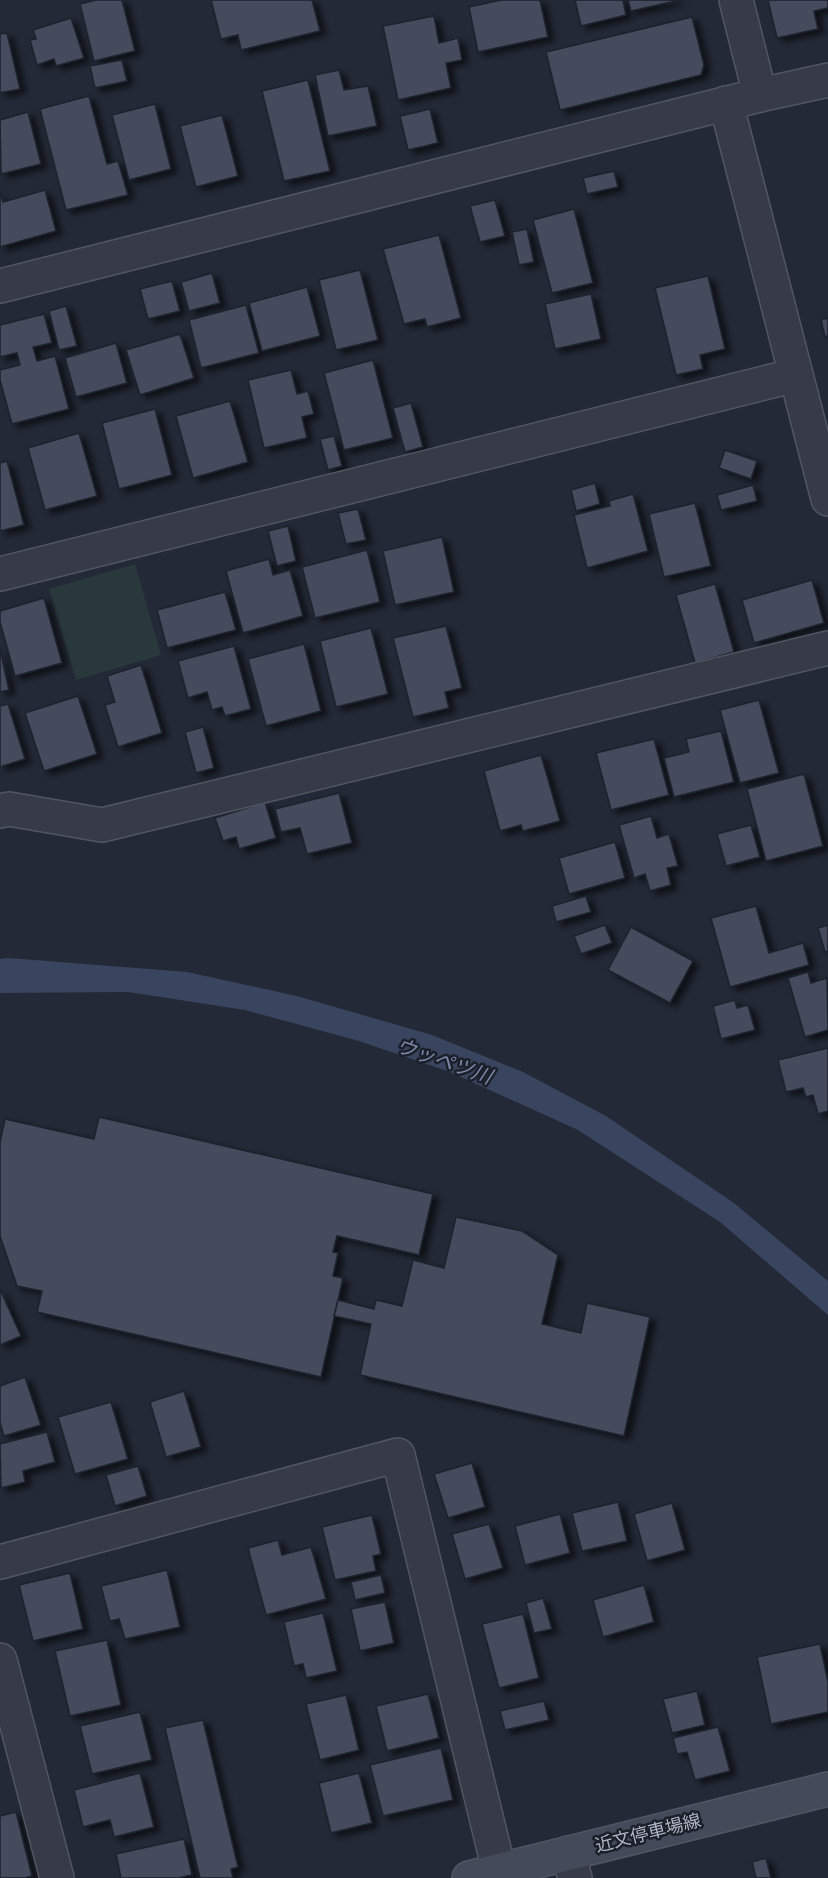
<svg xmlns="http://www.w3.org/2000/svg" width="828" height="1878" viewBox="0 0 828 1878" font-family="'DM Sans','Noto Sans JP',sans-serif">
<defs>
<filter id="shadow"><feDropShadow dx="6" dy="4" stdDeviation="3" flood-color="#0009"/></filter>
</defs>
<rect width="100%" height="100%" fill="#232936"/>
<path fill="#29393b" d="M135 564 161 655 76 680 49 589Z"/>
<path fill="#39445e" d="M9 958 187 972 297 996 432 1035 523 1072 606 1116 734 1203 828 1281V1315L720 1222 578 1130 450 1072 359 1041 245 1010 128 992 0 993V959Z"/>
<g fill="#444b5b" stroke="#1d222d" stroke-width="1.5" filter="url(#shadow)">
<path d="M96 0H122L135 51 94 61 80 4Z"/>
<path d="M211 0H312L320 31 241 50 238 35 221 39Z"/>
<path d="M501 0H540L548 37 478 52 469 7Z"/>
<path d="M575 0H623L626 15 581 26Z"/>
<path d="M628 0H680L631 11Z"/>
<path d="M768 0H828V8L814 11 818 29 777 38Z"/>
<path d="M434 16 439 43 458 38 462 60 446 63 451 88 398 100 383 26Z"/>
<path d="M692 17 704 65 701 75 560 110 546 52Z"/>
<path d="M71 18 84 58 56 66 54 59 37 65 30 40 36 39 33 30Z"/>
<path d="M7 33 20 89 0 93V34Z"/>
<path d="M122 60 127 81 95 88 90 66Z"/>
<path d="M339 70 344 90 368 86 377 126 328 136 315 75Z"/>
<path d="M308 80 330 171 284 181 262 91Z"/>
<path d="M89 96 107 164 118 161 128 195 66 210 40 109Z"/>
<path d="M155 104 171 169 129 180 112 115Z"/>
<path d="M430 109 438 143 408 150 400 116Z"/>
<path d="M28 112 41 164 1 174 0 120Z"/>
<path d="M222 115 238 176 196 187 180 126Z"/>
<path d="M614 171 618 187 587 194 583 178Z"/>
<path d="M45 190 56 231 0 247V191L3 202Z"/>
<path d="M495 200 505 236 480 242 470 206Z"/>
<path d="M574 209 593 283 552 293 533 220Z"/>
<path d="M527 229 534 262 519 265 512 232Z"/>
<path d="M439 235 461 318 427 327 425 319 404 324 383 249Z"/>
<path d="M360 270 378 340 336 350 319 280Z"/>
<path d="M212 273 220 303 189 311 181 282Z"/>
<path d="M708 276 725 349 700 355 703 369 676 375 655 288Z"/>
<path d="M172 281 180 311 148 319 140 289Z"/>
<path d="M307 287 320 336 262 351 249 303Z"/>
<path d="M591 294 601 339 555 349 545 304Z"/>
<path d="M246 305 259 353 201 368 189 320Z"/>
<path d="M66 306 77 346 59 350 49 311Z"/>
<path d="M44 314 52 343 33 347 37 361 55 356 69 409 12 424 0 380V370L20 365 17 353 0 357V325Z"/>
<path d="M828 318V336L825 337 821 320Z"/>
<path d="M180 334 194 378 140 395 126 350Z"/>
<path d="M116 343 127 383 76 397 65 358Z"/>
<path d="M373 360 393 438 344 450 324 373Z"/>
<path d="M291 370 297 394 308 391 314 414 302 417 307 438 264 448 248 380Z"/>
<path d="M230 401 248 462 193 478 176 416Z"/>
<path d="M411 403 423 447 405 452 393 408Z"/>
<path d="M155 409 172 475 119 489 102 423Z"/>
<path d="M79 433 97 496 45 510 28 448Z"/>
<path d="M334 436 342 466 328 470 320 439Z"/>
<path d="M725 450 757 461 751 479 719 468Z"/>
<path d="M7 461 24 525 0 531V463Z"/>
<path d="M595 483 600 504 576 511 571 490Z"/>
<path d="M753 485 757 501 721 510 717 495Z"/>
<path d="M633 494 648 551 587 568 574 515 610 506 609 501Z"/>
<path d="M695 503 711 566 664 577 649 514Z"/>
<path d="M358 509 366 540 346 544 338 513Z"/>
<path d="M288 526 296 561 277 566 268 531Z"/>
<path d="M442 537 454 592 395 605 383 551Z"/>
<path d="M367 550 380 602 315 618 302 567Z"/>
<path d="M269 559 273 575 290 570 303 616 243 633 226 571Z"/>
<path d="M812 580 824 623 754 643 742 600Z"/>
<path d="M715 584 734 652 695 663 676 595Z"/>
<path d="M225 592 236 630 167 648 157 610Z"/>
<path d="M44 598 62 663 15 676 0 622V611Z"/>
<path d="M446 626 462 688 445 692 449 708 413 717 393 638Z"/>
<path d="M371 628 388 694 336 707 320 641Z"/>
<path d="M304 644 321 711 266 726 248 659Z"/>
<path d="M234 646 251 709 225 716 222 707 212 710 207 692 188 698 178 661Z"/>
<path d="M0 649 9 690 0 692Z"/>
<path d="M141 665 162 733 118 747 105 705 115 702 107 676Z"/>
<path d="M78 696 97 754 44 771 25 713Z"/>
<path d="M759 700 779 773 740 783 720 710Z"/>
<path d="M8 704 25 759 0 767V706Z"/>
<path d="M203 727 214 768 196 773 185 732Z"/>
<path d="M721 731 734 782 674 797 664 758 689 752 686 739Z"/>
<path d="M654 739 669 795 611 810 596 753Z"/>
<path d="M541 755 560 821 523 831 521 825 500 831 484 771Z"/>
<path d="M804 774 823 846 766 861 747 789Z"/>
<path d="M339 793 352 843 307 854 300 828 281 832 275 809Z"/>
<path d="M265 802 276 838 239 849 236 837 223 841 215 818Z"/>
<path d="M651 816 657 838 669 834 678 866 667 868 671 885 650 891 645 874 634 878 619 825Z"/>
<path d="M751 825 760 857 726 866 717 834Z"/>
<path d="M615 842 625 878 569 894 559 858Z"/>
<path d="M586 896 591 912 556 922 552 906Z"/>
<path d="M756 906 769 953 803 943 809 965 730 987 711 918Z"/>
<path d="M605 925 612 943 581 954 574 936Z"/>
<path d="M828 925V951L825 952 818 928Z"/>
<path d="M631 927 693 961 670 1003 608 970Z"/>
<path d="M808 972 811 983 827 978 828 1030 805 1037 788 978Z"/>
<path d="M735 1000 737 1008 748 1005 755 1030 721 1039 713 1006Z"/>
<path d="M828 1048V1111L818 1114 813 1095 806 1097 803 1088 786 1092 778 1060Z"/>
<path d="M99 1117 433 1194 419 1255 337 1236 333 1252 338 1253 333 1276 343 1278 321 1377 37 1312 42 1291 17 1286 0 1236V1142L5 1119 94 1139Z"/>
<path d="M456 1217 522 1231 558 1255 542 1324 581 1333 587 1303 650 1317 624 1436 360 1375 371 1324 334 1316 338 1300 374 1309 376 1300 402 1306 413 1260 444 1268Z"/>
<path d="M0 1289 21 1336 0 1345Z"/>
<path d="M25 1377 41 1425 4 1436 0 1423V1386Z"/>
<path d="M184 1391 201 1447 166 1457 150 1402Z"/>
<path d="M111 1402 128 1459 75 1474 58 1417Z"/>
<path d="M47 1432 55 1462 23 1471 25 1482 1 1488 0 1444Z"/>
<path d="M472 1463 485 1507 448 1518 434 1474Z"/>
<path d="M138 1466 147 1496 115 1506 106 1475Z"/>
<path d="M618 1502 627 1541 582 1551 572 1513Z"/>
<path d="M672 1503 685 1550 647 1561 634 1514Z"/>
<path d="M560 1514 570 1553 525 1565 515 1526Z"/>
<path d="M372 1515 381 1554 373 1556 376 1571 335 1580 322 1527Z"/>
<path d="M489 1524 503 1568 465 1579 452 1534Z"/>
<path d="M278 1540 282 1555 311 1547 326 1599 266 1615 248 1548Z"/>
<path d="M167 1570 180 1627 125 1639 119 1619 110 1621 101 1586Z"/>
<path d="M70 1573 83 1629 33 1641 19 1585Z"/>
<path d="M381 1575 385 1593 355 1600 351 1582Z"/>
<path d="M644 1585 654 1622 603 1637 593 1600Z"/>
<path d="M543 1598 552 1629 534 1633 526 1603Z"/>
<path d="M385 1602 394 1643 360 1651 351 1609Z"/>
<path d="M323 1613 337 1671 306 1678 303 1664 294 1666 284 1622Z"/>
<path d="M523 1614 539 1678 499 1688 482 1624Z"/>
<path d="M107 1640 121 1705 70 1716 55 1651Z"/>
<path d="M820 1644 828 1682V1712L771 1724 757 1657Z"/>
<path d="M697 1691 705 1725 672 1733 663 1699Z"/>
<path d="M428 1694 439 1738 387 1751 376 1706Z"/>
<path d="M346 1695 359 1750 320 1760 306 1704Z"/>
<path d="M544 1701 549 1720 505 1730 500 1711Z"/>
<path d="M140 1712 152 1760 92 1774 80 1726Z"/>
<path d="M203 1720 238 1867 231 1869 233 1878H200L165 1728Z"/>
<path d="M718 1727 730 1771 695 1780 687 1752 677 1754 673 1738Z"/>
<path d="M441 1748 453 1800 383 1816 370 1765Z"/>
<path d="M140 1773 154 1827 114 1837 110 1820 83 1827 74 1790Z"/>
<path d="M359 1773 372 1823 331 1833 319 1783Z"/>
<path d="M16 1812 32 1876 25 1878H0V1816Z"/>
<path d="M184 1839 192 1875 178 1878H121L116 1854Z"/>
<path d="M766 1858 771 1878H756L752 1862Z"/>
</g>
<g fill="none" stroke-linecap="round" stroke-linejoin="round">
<g stroke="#515661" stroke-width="36">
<g id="minor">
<path d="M736 0 760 95"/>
<path d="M726 103 828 499"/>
<path d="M0 286 760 95 828 80"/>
<path d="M0 574 796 375"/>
<path d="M0 811 9 809 102 825 828 648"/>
<path d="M0 1562 398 1455 499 1870"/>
<path d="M0 1660 57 1878"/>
<path d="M568 1853 575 1878"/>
</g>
</g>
<g stroke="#515661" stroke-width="36">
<path id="secondary" d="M469 1878 828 1789"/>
</g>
<use href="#minor" stroke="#363b47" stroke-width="33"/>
<use href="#secondary" stroke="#444a59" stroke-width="33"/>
</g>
<g text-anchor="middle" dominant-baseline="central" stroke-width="5" stroke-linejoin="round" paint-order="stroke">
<g font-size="18" fill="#b1b6c3" stroke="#1b202b">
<text transform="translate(648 1833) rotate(-14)">近文停車場線</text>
</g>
<g font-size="20" font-style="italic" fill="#7c89a9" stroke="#1b202b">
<text transform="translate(444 1061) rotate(19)">ウッペツ川</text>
</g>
</g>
</svg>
